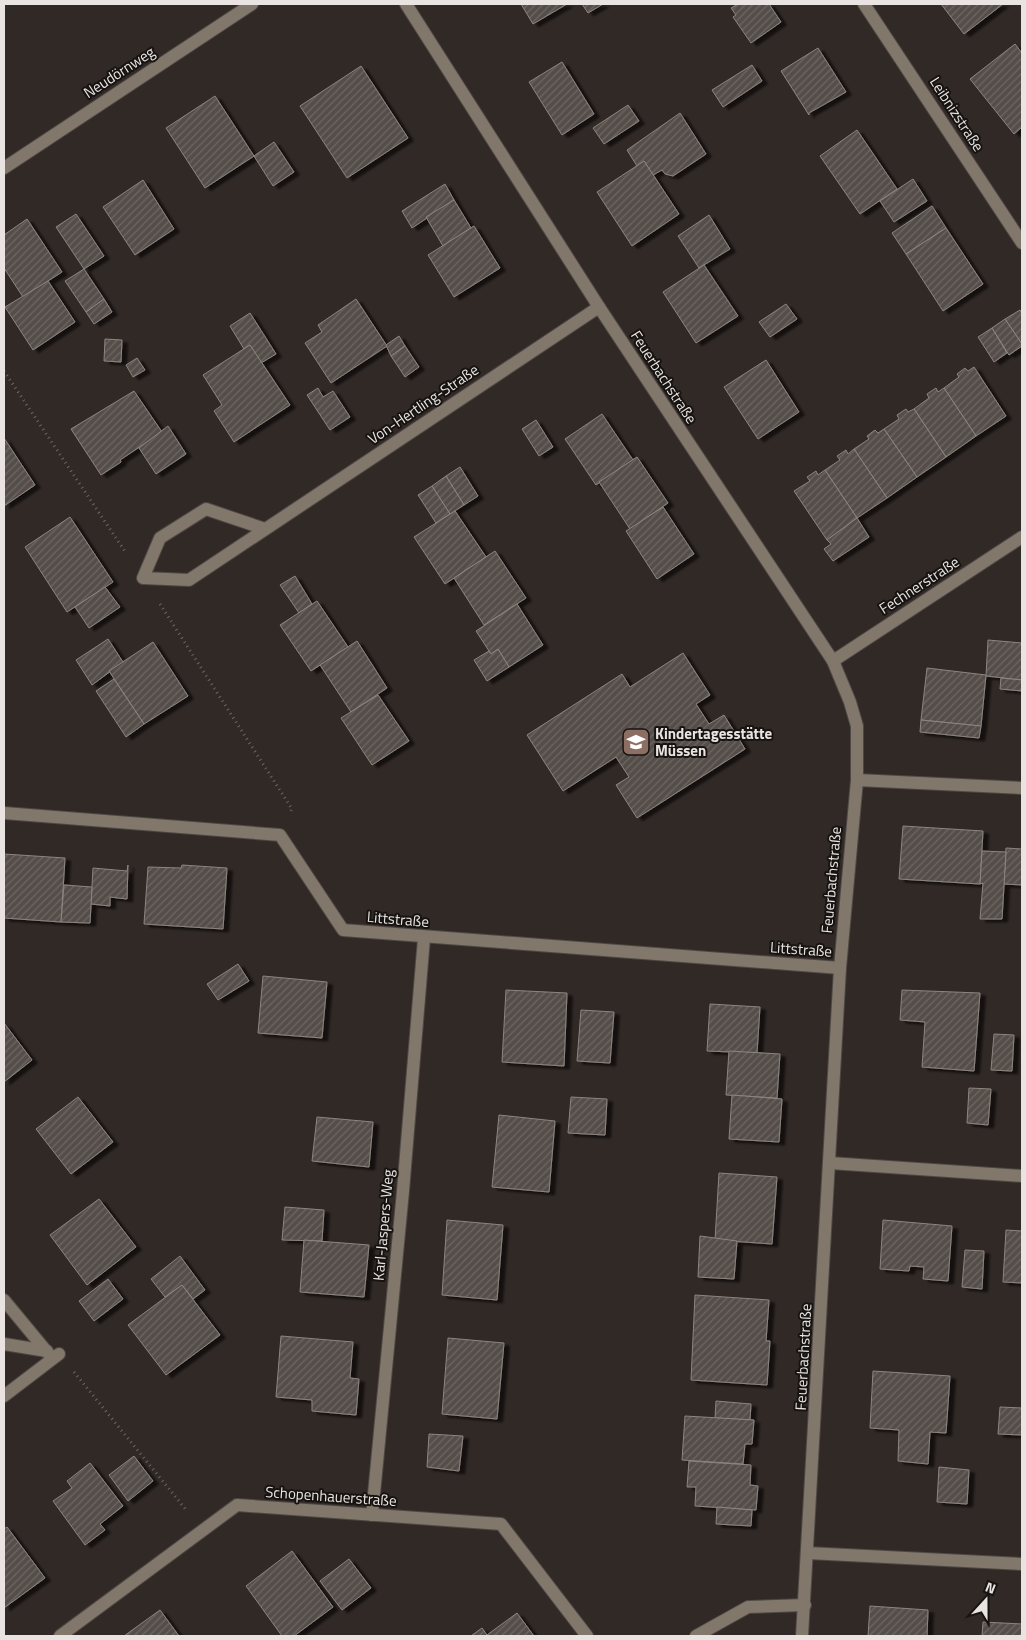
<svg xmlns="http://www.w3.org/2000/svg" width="1026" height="1640" viewBox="0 0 1026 1640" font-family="'Titillium Web',sans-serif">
<defs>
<pattern id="building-hatch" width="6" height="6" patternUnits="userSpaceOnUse" patternTransform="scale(1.25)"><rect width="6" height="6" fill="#554e49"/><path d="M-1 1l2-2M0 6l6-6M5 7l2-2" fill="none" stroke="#6d6763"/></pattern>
<filter id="shadow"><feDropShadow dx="5.5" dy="3" stdDeviation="1" flood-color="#0009"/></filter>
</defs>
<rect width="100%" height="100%" fill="#312926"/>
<g fill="url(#building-hatch)" stroke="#8d857f" filter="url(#shadow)">
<path d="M521 4H567L533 24Z"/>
<path d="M582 4H603L588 13Z"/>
<path d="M738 4H769L781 22 751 43 733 17 736 15 731 8Z"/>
<path d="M941 4H1003L964 34Z"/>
<path d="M1015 44 1022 53V127L1014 134 970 79Z"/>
<path d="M818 48 846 92 809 113V115L781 71Z"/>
<path d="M562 62 594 114 562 135 529 82Z"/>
<path d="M752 65 762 81 723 107 712 90Z"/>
<path d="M361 66 408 138 347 178 300 106Z"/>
<path d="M215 96 254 156 205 188 166 128Z"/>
<path d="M628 105 639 121 604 144 593 128Z"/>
<path d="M680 113 706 154 673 176 665 174 662 170 653 175 644 161 637 166 627 150Z"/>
<path d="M857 130 897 189 860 214 820 156Z"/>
<path d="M274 142 294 172 273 186 254 156Z"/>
<path d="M644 161 679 214 632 246 597 192Z"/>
<path d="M913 179 927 201 894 222 880 201Z"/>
<path d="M143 180 174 229 135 255 103 207Z"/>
<path d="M445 184 454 200 412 228 402 211Z"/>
<path d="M454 200 471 228 443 246 426 217Z"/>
<path d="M932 206 946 228 906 254 892 233Z"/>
<path d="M76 214 104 256 84 269 56 227Z"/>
<path d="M709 215 730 249 699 268 678 236Z"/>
<path d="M27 219 62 272 23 297 4 268V235Z"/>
<path d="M474 226 500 268 454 297 428 255Z"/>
<path d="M946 228 983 284 943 311 906 254Z"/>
<path d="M704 265 738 316 696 343 663 292Z"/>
<path d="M84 269 104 299 86 312 65 281Z"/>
<path d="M48 281 75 322 33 350 5 307Z"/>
<path d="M104 299 112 312 94 324 86 312Z"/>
<path d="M356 299 387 346 331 383 305 343 322 332 318 325Z"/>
<path d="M786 304 797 319 770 337 759 322Z"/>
<path d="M1020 310 1022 314V344L1005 319Z"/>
<path d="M250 313 276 354 261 363 250 345 244 349 230 326Z"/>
<path d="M1005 319 1022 344V346L1009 355 992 328Z"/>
<path d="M992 328 1007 353 994 362 978 337Z"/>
<path d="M399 336 405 346 391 356 386 345Z"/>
<path d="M105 339 122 340 121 362 104 361Z"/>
<path d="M250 345 290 405 234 442 214 411 222 405 203 375Z"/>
<path d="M405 346 419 367 405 377 391 356Z"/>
<path d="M137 358 145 370 133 377 126 365Z"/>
<path d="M766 360 799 412 758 439 724 387Z"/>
<path d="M974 367 1006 416 976 436 944 388 959 377 957 374 965 368 968 371Z"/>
<path d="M318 388 323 397 333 391 350 417 330 430 307 395Z"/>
<path d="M936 388 938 392 944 388 976 436 946 457 914 409 929 398 927 394Z"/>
<path d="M134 391 162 432 120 460 121 462 101 475 71 429Z"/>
<path d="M906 409 908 412 914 409 946 457 917 477 884 429 899 419 897 415Z"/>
<path d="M602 414 633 460 596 485 565 439Z"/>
<path d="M536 420 553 447 539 456 522 429Z"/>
<path d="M168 426 186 454 156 474 139 448Z"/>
<path d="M884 429 917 477 887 498 854 449 869 439 867 436 875 430 878 433Z"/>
<path d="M4 438 35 485 4 506Z"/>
<path d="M854 449 887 498 857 518 825 470 840 460 837 456 846 450 848 454Z"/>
<path d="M637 457 668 503 630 529 599 482Z"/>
<path d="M460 467 478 496 464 505 446 476Z"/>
<path d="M825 470 857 518 827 540 794 491 810 481 807 477 816 471 818 475Z"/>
<path d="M446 476 464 505 450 514 432 486Z"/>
<path d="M432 486 450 514 436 523 418 495Z"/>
<path d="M663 507 694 554 657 579 626 531Z"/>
<path d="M455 511 486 557 445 584 414 537Z"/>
<path d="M70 517 113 582 67 612 25 547Z"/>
<path d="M857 518 869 537 833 561 824 549 831 544 827 540Z"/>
<path d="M495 551 526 598 484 625 454 578Z"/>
<path d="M295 576 312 604 299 613 280 585Z"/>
<path d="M105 587 120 607 89 628 75 607Z"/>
<path d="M317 601 348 647 311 671 280 625Z"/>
<path d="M517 604 543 645 509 667 498 649 491 654 476 631Z"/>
<path d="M108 639 123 662 92 685 76 660Z"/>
<path d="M988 640 1022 643V680L986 676Z"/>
<path d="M357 641 387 688 351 712 320 665Z"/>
<path d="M153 642 188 696 144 724 109 671Z"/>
<path d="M498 649 509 667 487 681 474 660 489 651 491 654Z"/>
<path d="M683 653 710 695 696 704 709 724 724 715 745 749 637 818 616 785 629 777 616 757 563 791 527 735 622 674 630 687Z"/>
<path d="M927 668 986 675 981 726 921 720Z"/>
<path d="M1001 678 1022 680V691L1000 689Z"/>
<path d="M114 679 144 724 126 737 96 691Z"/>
<path d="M378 695 409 741 372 765 341 718Z"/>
<path d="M921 720 981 726 979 738 920 732Z"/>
<path d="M903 826 983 831 980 884 899 879Z"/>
<path d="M1006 848 1022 849V885L1004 884Z"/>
<path d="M982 851 1006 852 1002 919H980L983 883 980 884Z"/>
<path d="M4 854 65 858 61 922 4 918Z"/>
<path d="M128 865 127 899 110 897V906L91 904 93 868 127 871Z"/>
<path d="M182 865 227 868 223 929 144 924 148 867 181 868Z"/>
<path d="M64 885 92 887 90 923 61 922Z"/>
<path d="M238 964 249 981 218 1000 207 984Z"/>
<path d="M263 976 327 982 322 1038 258 1033Z"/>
<path d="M506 990 567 993 564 1066 502 1062Z"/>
<path d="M902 990 980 993 974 1071 922 1067 925 1022 900 1020Z"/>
<path d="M710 1004 760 1007 757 1053 707 1051Z"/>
<path d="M581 1010 614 1012 610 1063 577 1061Z"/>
<path d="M4 1023 32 1060 4 1082Z"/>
<path d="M994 1034 1014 1035 1012 1071 991 1070Z"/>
<path d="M729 1051 780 1054 777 1098 726 1095Z"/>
<path d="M969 1088 991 1089 988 1125 967 1123Z"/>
<path d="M732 1095 782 1099 779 1142 729 1139Z"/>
<path d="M78 1097 113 1142 71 1174 36 1129Z"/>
<path d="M571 1097 607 1099 605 1135 568 1133Z"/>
<path d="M499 1115 555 1121 549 1192 492 1187Z"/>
<path d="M317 1117 373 1122 369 1167 312 1161Z"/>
<path d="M719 1173 777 1177 772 1244 715 1240Z"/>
<path d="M99 1199 136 1247 87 1285 50 1235Z"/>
<path d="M285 1207 324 1210 322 1241 282 1240Z"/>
<path d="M447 1220 503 1225 497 1300 442 1295Z"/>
<path d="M883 1220 952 1226 948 1281 923 1279 924 1267 910 1266 909 1271 880 1269Z"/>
<path d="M1006 1230 1022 1231V1283L1003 1282Z"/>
<path d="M700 1236 737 1241 734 1279 698 1277Z"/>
<path d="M304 1240 369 1245 364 1297 300 1292Z"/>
<path d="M965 1250 984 1251 982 1289 962 1287Z"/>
<path d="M180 1256 205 1290 193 1299 182 1285 165 1297 151 1279Z"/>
<path d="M108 1279 123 1299 94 1321 79 1301Z"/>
<path d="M182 1285 220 1335 166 1375 128 1325Z"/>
<path d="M695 1295 769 1300 766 1341H770L767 1385 691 1380Z"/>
<path d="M281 1336 353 1342 350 1378 359 1379 356 1415 312 1411V1400L276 1397Z"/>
<path d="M448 1338 504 1343 497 1419 442 1414Z"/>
<path d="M873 1371 950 1376 946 1433 930 1432 928 1464 898 1461 899 1430 870 1428Z"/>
<path d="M716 1401 751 1404 750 1420 715 1418Z"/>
<path d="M1000 1407 1022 1408V1435L998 1434Z"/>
<path d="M685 1416 754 1420 752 1444H745L743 1464 682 1460Z"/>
<path d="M429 1434 463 1436 459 1471 427 1467Z"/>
<path d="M134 1456 153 1481 128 1501 109 1475Z"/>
<path d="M689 1461 751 1465 750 1485 758 1486 756 1510 695 1506 696 1487H687Z"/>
<path d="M90 1463 123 1506 100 1524 105 1530 85 1545 53 1501 72 1488 67 1481Z"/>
<path d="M939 1467 969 1470 967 1504 937 1502Z"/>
<path d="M717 1507 752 1510 751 1526 716 1524Z"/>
<path d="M7 1527 45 1578 4 1608V1529Z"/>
<path d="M292 1551 333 1607 294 1636H282L246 1586Z"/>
<path d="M349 1559 371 1588 342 1610 320 1581Z"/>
<path d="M870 1606 928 1610 927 1636H868Z"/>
<path d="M160 1610 179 1636H124Z"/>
<path d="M517 1613 534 1636H471L482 1628 487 1635Z"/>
<path d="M983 1622 1022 1624V1636H982Z"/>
</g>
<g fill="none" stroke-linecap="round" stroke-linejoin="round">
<g stroke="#4e4744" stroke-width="14">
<g id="minor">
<path d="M406 4 599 307 833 661 850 702 857 726V780L840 968 802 1636"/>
<path d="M864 4 1022 243"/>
<path d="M4 168 252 4"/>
<path d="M265 529 206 509 160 538 143 578 189 580 599 307"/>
<path d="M833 661 1022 537"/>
<path d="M857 780 1022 788"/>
<path d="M4 813 280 835 343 930 840 968"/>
<path d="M830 1163 1022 1176"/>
<path d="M4 1300 52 1358"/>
<path d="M4 1344 47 1351"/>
<path d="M4 1396 59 1354"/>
<path d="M372 1515 403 1191 424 938"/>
<path d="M808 1553 1022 1564"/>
<path d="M60 1636 237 1505 501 1524 587 1636"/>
<path d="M696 1636 748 1607 805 1605"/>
</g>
</g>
<g stroke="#6e6764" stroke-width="3" stroke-dasharray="1 4" stroke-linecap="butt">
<path d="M4 371 126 553"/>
<path d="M160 604 292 809 291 811"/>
<path d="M74 1372 187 1511"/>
</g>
<use href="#minor" stroke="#81776b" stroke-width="12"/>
</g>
<defs>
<g id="school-square" transform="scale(1.4375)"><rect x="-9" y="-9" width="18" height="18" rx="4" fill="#8d6e63" stroke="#161311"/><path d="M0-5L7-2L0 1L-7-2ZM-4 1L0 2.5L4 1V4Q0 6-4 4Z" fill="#fff"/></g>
</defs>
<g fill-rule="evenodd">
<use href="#school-square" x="636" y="742"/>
</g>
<g text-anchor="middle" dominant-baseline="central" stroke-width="4" stroke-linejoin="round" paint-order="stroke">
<g font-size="15" fill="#e9e4e1" stroke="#161311">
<text transform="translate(119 72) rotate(-33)">Neudörnweg</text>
<text transform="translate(957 114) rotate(57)">Leibnizstraße</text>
<text transform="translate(664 377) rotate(57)">Feuerbachstraße</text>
<text transform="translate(423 404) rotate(-34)">Von-Hertling-Straße</text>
<text transform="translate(919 585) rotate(-33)">Fechnerstraße</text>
<text transform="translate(831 880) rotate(-85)">Feuerbachstraße</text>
<text transform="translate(398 919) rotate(5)">Littstraße</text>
<text transform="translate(801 949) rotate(4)">Littstraße</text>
<text transform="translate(383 1225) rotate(-85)">Karl-Jaspers-Weg</text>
<text transform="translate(803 1357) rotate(-87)">Feuerbachstraße</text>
<text transform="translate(331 1496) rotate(4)">Schopenhauerstraße</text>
</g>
<g font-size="15" font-weight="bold" fill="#e9e4e1" stroke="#161311" text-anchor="start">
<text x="655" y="733">Kindertagesstätte<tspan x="655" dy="17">Müssen</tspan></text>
</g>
</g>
<rect width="1026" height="1640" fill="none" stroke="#e9e4e1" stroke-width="10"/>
<g transform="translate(986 1600) rotate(21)" stroke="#161311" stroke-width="4" paint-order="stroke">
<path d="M0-4L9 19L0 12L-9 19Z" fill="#e9e4e1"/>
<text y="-8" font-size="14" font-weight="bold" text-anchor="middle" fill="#e9e4e1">N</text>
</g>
</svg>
